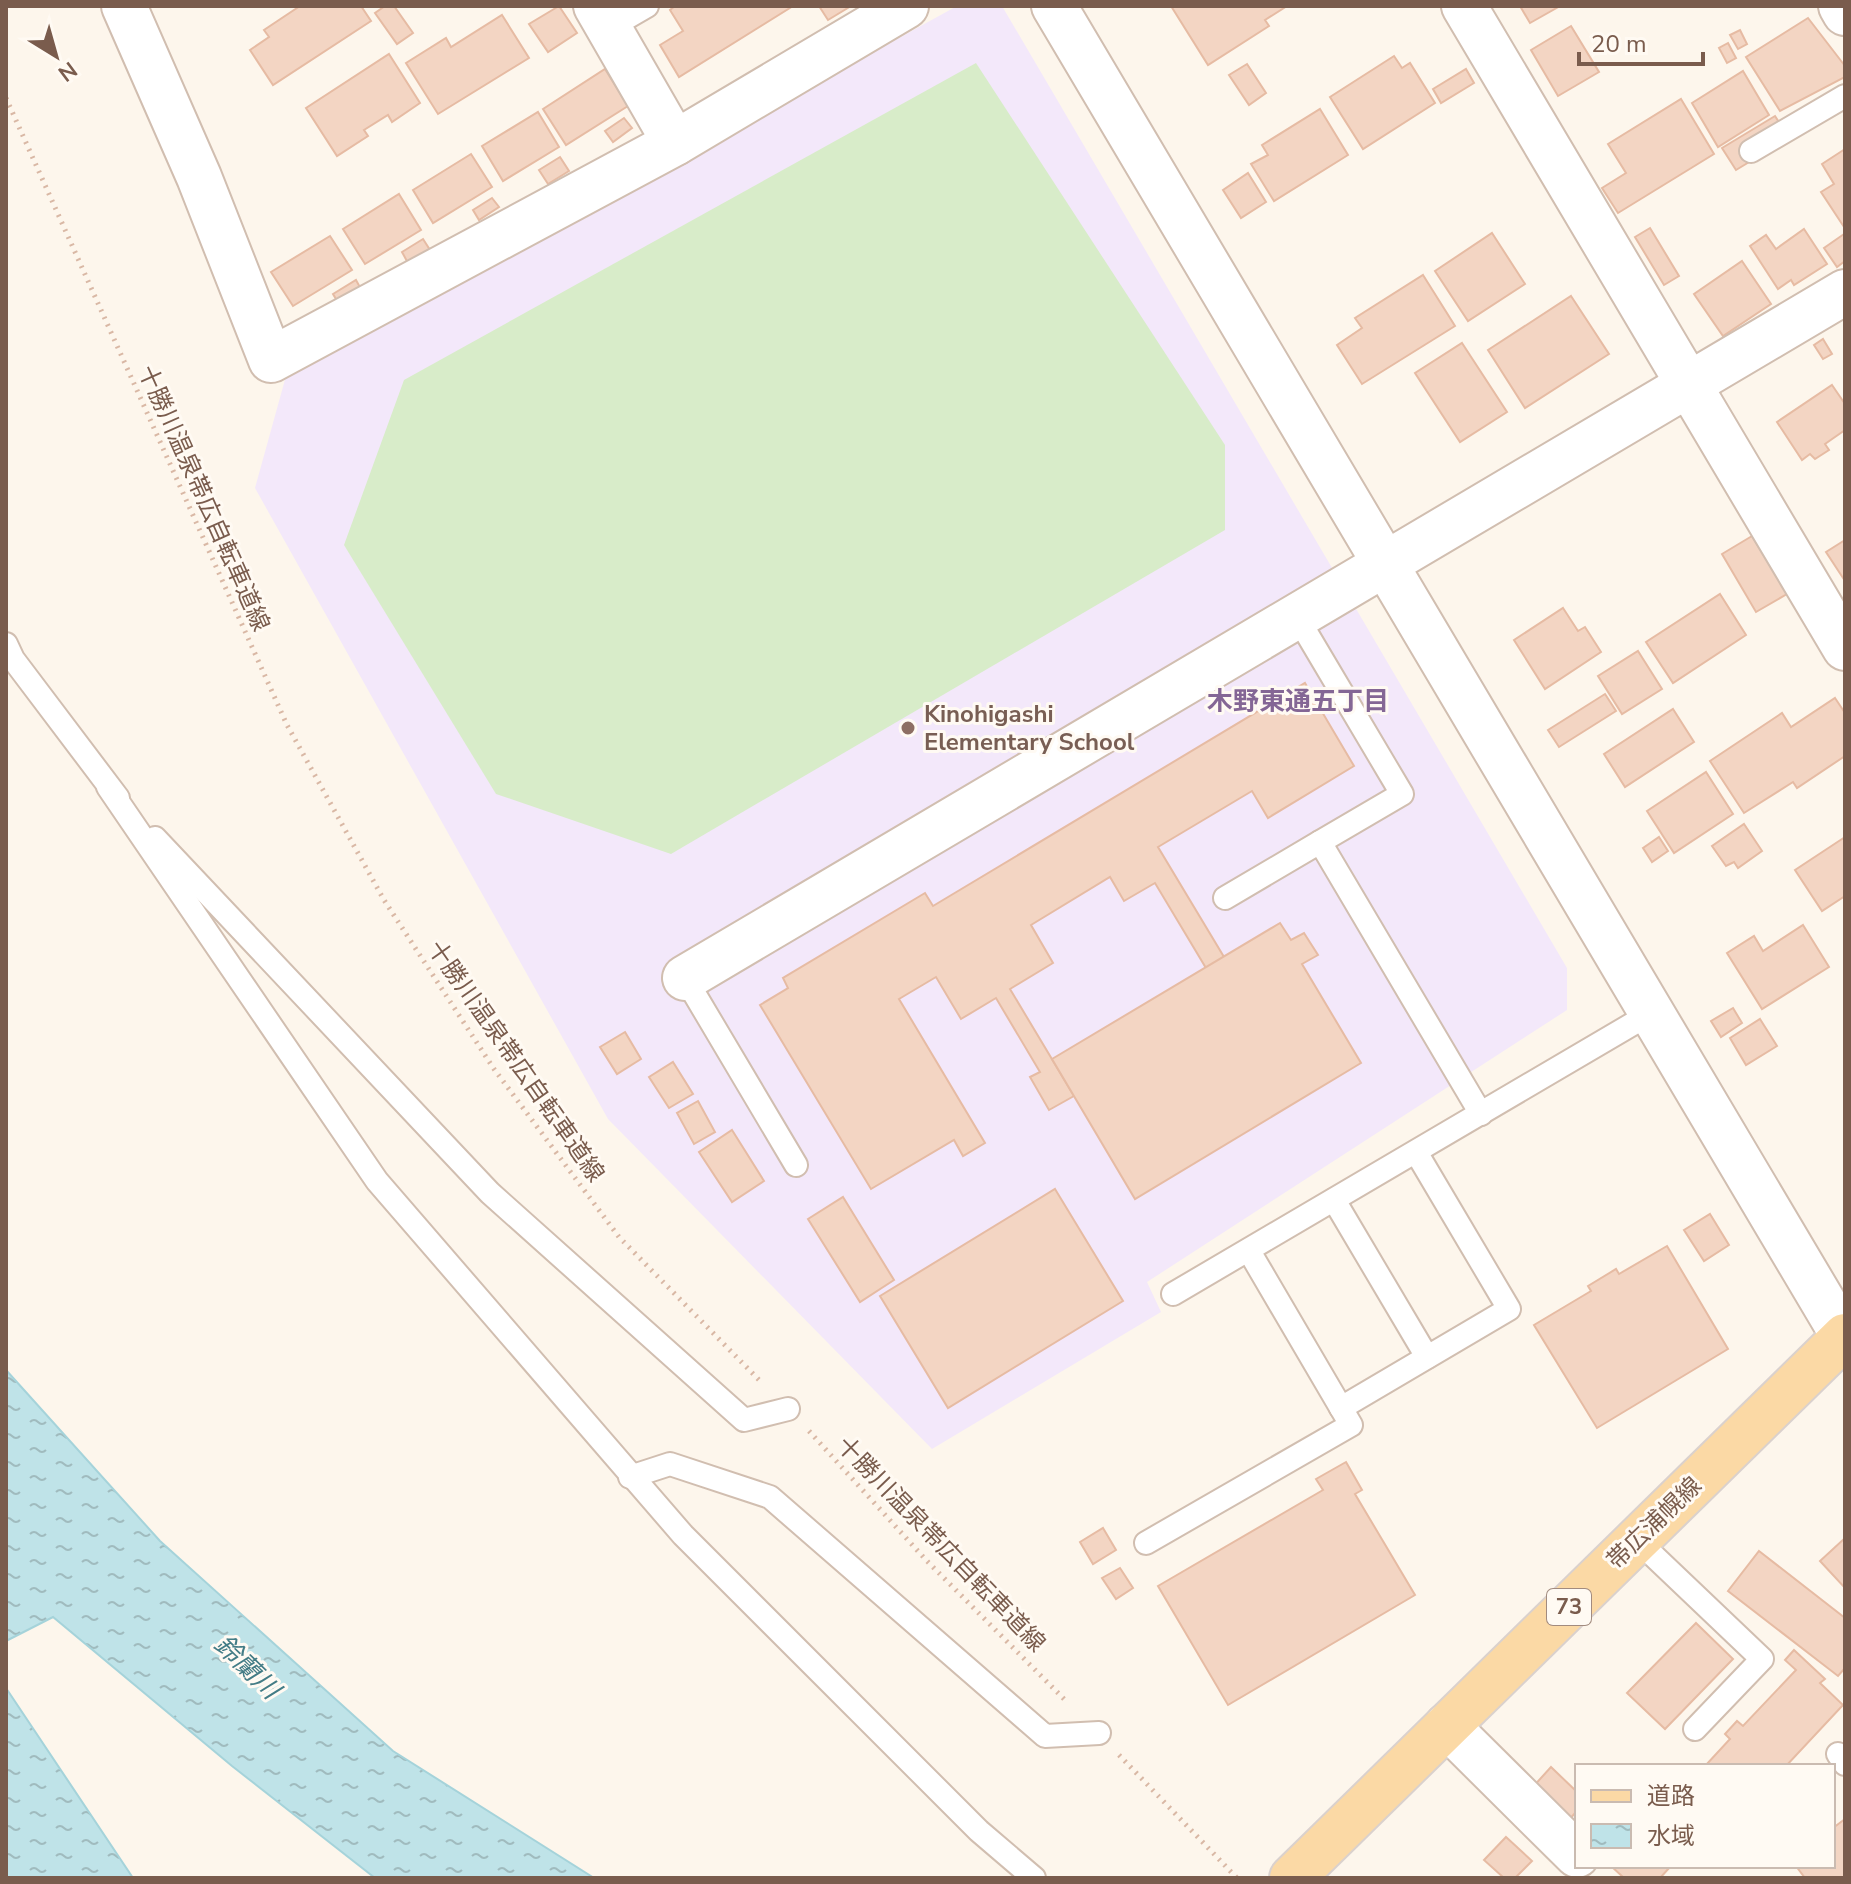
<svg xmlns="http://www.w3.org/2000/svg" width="1851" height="1884" viewBox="0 0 1851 1884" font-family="'Nunito Sans','Noto Sans JP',sans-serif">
<defs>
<pattern id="water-ripples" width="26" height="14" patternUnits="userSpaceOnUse" patternTransform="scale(2)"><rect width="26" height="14" fill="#bfe3e8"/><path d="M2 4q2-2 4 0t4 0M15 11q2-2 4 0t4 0" fill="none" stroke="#a0bbbe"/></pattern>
</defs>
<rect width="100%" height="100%" fill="#fdf6ec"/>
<path fill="#f3e8fa" d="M957 6H1002L1567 968V1010L1147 1282 1161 1312 932 1449 608 1119 255 488 286 376Z"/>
<path fill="#d8ecc9" d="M976 63 1225 445V530L671 854 496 794 344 545 404 380Z"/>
<g fill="url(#water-ripples)" stroke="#a5d3da" stroke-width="2">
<path d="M6 1370 160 1541 393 1751 594 1878H375L232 1766 53 1617 6 1641Z"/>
<path d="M6 1688 133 1878H6Z"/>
</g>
<g fill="#f3d5c3" stroke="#e6bba3" stroke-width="2">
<path d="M300 6H361L371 21 273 85 250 50 269 37 264 30Z"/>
<path d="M385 6H394L413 33 397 44 375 13Z"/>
<path d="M559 6 577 33 548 52 529 24Z"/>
<path d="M675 6H793L679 77 660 45 683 31 670 10Z"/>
<path d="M819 6H851L828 20Z"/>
<path d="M1171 6H1287L1265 20 1269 26 1208 65Z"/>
<path d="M1520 6H1560L1530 23Z"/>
<path d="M502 15 529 58 438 114 406 63 446 38 451 47Z"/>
<path d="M1808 18 1845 66V77L1780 111 1746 57Z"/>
<path d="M1571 26 1599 72 1558 96 1531 50Z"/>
<path d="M1740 30 1747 44 1738 49 1730 35Z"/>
<path d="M1728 43 1736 58 1727 63 1719 48Z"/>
<path d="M389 54 420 103 392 122 388 115 364 130 368 136 337 156 306 108Z"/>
<path d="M1394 56 1402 68 1410 63 1435 103 1363 149 1330 97Z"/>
<path d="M1247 64 1266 93 1249 105 1229 75Z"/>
<path d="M605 69 628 106 566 145 543 109Z"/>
<path d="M1466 69 1474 83 1441 103 1433 89Z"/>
<path d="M1743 71 1769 115 1718 147 1692 103Z"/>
<path d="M1681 99 1714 154 1618 213 1602 188 1626 173 1608 144Z"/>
<path d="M1320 109 1348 155 1274 201 1251 164 1268 155 1262 145Z"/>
<path d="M538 112 559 147 503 181 482 146Z"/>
<path d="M1775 116 1789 138 1736 170 1722 148Z"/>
<path d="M624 118 632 128 613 142 605 131Z"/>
<path d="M1845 149V226L1844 227 1821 192 1834 184 1822 164Z"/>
<path d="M471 154 492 187 433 223 413 190Z"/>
<path d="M560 157 569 171 548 184 539 170Z"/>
<path d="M1248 173 1266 202 1241 218 1223 190Z"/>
<path d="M399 194 421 230 365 264 343 229Z"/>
<path d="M492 198 499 207 479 220 473 210Z"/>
<path d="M1650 228 1679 276 1664 285 1635 237Z"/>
<path d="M1804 229 1827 264 1794 285 1791 280 1778 289 1750 246 1766 235 1776 249Z"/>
<path d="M1492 233 1525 284 1468 321 1435 271Z"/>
<path d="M1844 234 1845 261 1837 267 1824 248Z"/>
<path d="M330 236 352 270 293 306 271 272Z"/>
<path d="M423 239 430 250 408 263 402 252Z"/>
<path d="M1742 261 1771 304 1723 336 1694 294Z"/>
<path d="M1423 275 1455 326 1362 384 1337 345 1362 328 1355 318Z"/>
<path d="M356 280 362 291 339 304 333 294Z"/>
<path d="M1571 296 1609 354 1525 408 1488 350Z"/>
<path d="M1823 339 1832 354 1823 359 1814 345Z"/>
<path d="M1462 343 1507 412 1460 442 1415 373Z"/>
<path d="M1832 385 1845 404V430L1825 444 1829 450 1815 459 1810 454 1802 460 1777 422Z"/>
<path d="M1752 536 1787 594 1756 612 1722 554Z"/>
<path d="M1845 540V581L1826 552Z"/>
<path d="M1720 594 1746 635 1673 683 1646 642Z"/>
<path d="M1563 608 1578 631 1585 627 1601 652 1545 689 1514 640Z"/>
<path d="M1638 651 1662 689 1622 714 1598 676Z"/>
<path d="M1305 683 1354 766 1268 818 1252 791 1158 847 1224 957 1206 968 1155 883 1124 901 1110 877 1031 925 1053 963 1010 989 1074 1096 1049 1110 1030 1077 1040 1072 996 998 961 1019 936 977 899 999 985 1143 963 1156 954 1140 871 1189 760 1005 788 988 783 978 925 893 933 906Z"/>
<path d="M1605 694 1616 711 1559 747 1548 730Z"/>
<path d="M1835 698 1845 713V756L1797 788 1793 782 1744 813 1710 761 1782 713 1791 727Z"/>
<path d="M1673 709 1694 742 1625 787 1604 754Z"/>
<path d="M1706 772 1733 814 1674 853 1647 811Z"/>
<path d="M1744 824 1762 851 1738 868 1734 862 1726 866 1712 846Z"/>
<path d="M1659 837 1668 851 1652 862 1643 848Z"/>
<path d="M1845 837V896L1822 911 1795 870Z"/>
<path d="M1280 923 1291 940 1304 933 1318 955 1302 964 1361 1063 1135 1199 1052 1059Z"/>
<path d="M1803 925 1829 967 1762 1009 1727 953 1754 936 1763 951Z"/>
<path d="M1733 1008 1742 1023 1721 1037 1711 1021Z"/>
<path d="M1760 1019 1777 1046 1746 1065 1730 1038Z"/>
<path d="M625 1032 641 1059 617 1074 600 1047Z"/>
<path d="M673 1062 693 1094 669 1108 649 1077Z"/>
<path d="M698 1101 715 1132 694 1144 677 1113Z"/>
<path d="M732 1130 764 1181 732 1202 699 1152Z"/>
<path d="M1055 1189 1123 1301 948 1408 880 1296Z"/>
<path d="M843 1197 894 1280 860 1302 808 1219Z"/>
<path d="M1710 1214 1729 1245 1704 1261 1684 1230Z"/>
<path d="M1667 1246 1728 1349 1597 1428 1534 1325 1591 1291 1588 1286 1616 1269 1619 1274Z"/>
<path d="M1346 1462 1362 1490 1355 1494 1415 1595 1228 1705 1158 1586 1323 1490 1316 1479Z"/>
<path d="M1103 1528 1116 1550 1093 1564 1080 1542Z"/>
<path d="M1845 1538V1588L1820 1561Z"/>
<path d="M1759 1551 1845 1618V1668L1838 1676 1728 1591Z"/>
<path d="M1120 1568 1133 1588 1116 1599 1102 1578Z"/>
<path d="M1696 1623 1733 1659 1665 1729 1627 1693Z"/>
<path d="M1794 1650 1825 1679 1820 1683 1843 1705 1786 1766H1705L1730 1739 1725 1734 1737 1721 1743 1726 1796 1670 1785 1660Z"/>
<path d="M1551 1767 1577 1792V1811L1566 1823 1531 1789Z"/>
<path d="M1845 1819V1878H1805L1796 1866H1833V1828Z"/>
<path d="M1506 1837 1532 1861 1515 1878H1504L1484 1860Z"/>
<path d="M1611 1866H1671L1660 1878H1624Z"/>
</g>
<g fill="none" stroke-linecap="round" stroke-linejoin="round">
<g stroke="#d1beb0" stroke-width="26">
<g id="service">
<path d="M609 28 647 6"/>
<path d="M1751 151 1845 96"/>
<path d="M1297 617 1402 794 1320 842"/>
<path d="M6 644 13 659 118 798"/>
<path d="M108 787 377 1181 683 1535 979 1831 1034 1878"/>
<path d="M155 838 490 1193 744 1420 788 1409"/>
<path d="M1225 898 1320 842 1481 1114"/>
<path d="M685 978 796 1165"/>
<path d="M1334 1200 1427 1357"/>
<path d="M1173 1294 1653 1012"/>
<path d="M1341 1408 1509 1309 1416 1152"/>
<path d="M630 1477 670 1464 770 1497 1045 1736 1099 1733"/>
<path d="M1637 1540 1762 1659 1695 1729"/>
<path d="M1146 1543 1351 1425 1249 1251"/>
<path d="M1838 1754 1845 1764"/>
</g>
</g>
<g stroke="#d1beb0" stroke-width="48">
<g id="minor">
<path d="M124 6 199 177 271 360 675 143 906 6"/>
<path d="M596 6 675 143"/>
<path d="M1054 6 1844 1337"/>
<path d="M1464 6 1845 648"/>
<path d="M1841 6 1845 13"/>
<path d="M685 978 1845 292"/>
<path d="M1447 1726 1577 1855"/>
</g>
</g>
<g stroke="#dad1cd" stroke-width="48">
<path id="primary" d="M1292 1878 1845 1336"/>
</g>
<g stroke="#d9b8a5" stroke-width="5" stroke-dasharray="2 6" stroke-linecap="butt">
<path d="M6 98 287 725 384 900 494 1069 619 1237 763 1384"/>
<path d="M809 1431 926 1560 1067 1702"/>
<path d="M1119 1755 1237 1878"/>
</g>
<use href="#service" stroke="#fff" stroke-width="22"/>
<use href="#minor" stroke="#fff" stroke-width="44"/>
<use href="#primary" stroke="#fbd9a5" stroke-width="44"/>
</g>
<circle fill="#8d6e63" stroke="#fffaf3" stroke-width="3" cx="908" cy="728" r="8"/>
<g text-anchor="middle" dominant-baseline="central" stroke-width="6" stroke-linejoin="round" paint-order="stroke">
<rect fill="#fffaf3" stroke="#a28b7f" stroke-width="2" x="1547" y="1589" width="44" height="36" rx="6"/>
<g font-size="22" font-weight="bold" fill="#7a5c4d">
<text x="1569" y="1607">73</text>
</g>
<g font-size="24" fill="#7a5c4d" stroke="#fffaf3">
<text transform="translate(204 498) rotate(66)">十勝川温泉帯広自転車道線</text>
<text transform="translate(516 1061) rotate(55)">十勝川温泉帯広自転車道線</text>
<text transform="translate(1654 1523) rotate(-44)">帯広浦幌線</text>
<text transform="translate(941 1544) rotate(46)">十勝川温泉帯広自転車道線</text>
</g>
<g font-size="24" font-weight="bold" fill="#785e54" stroke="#fffaf3" text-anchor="start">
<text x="924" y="714">Kinohigashi<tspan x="924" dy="28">Elementary School</tspan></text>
</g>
<g font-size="26" font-weight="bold" fill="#846695" stroke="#fffaf3">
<text x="1298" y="701">木野東通五丁目</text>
</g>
<g font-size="26" font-style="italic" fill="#437c86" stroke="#fffaf3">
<text transform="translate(247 1667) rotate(44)">鈴蘭川</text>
</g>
</g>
<rect width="1851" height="1884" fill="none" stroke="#7a5c4d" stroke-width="16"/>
<rect x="1575" y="1764" width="260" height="104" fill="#fffaf3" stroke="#cabbb1" stroke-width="2"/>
<rect x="1591" y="1790" width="40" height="12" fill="#fbd9a5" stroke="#cabbb1" stroke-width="2"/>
<text x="1647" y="1804" font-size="24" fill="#7a5c4d">道路</text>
<rect x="1591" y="1824" width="40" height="24" fill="url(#water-ripples)" stroke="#cabbb1" stroke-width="2"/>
<text x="1647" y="1844" font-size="24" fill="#7a5c4d">水域</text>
<g transform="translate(56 56) rotate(143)" stroke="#fffaf3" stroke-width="6" paint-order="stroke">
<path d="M0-6L14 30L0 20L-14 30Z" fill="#7a5c4d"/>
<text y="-12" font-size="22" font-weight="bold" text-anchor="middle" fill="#7a5c4d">N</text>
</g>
<path d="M1579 52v12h124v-12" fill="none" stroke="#7a5c4d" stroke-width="4"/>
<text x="1591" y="52" font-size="24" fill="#7a5c4d" stroke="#fffaf3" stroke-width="6" paint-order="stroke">20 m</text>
</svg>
